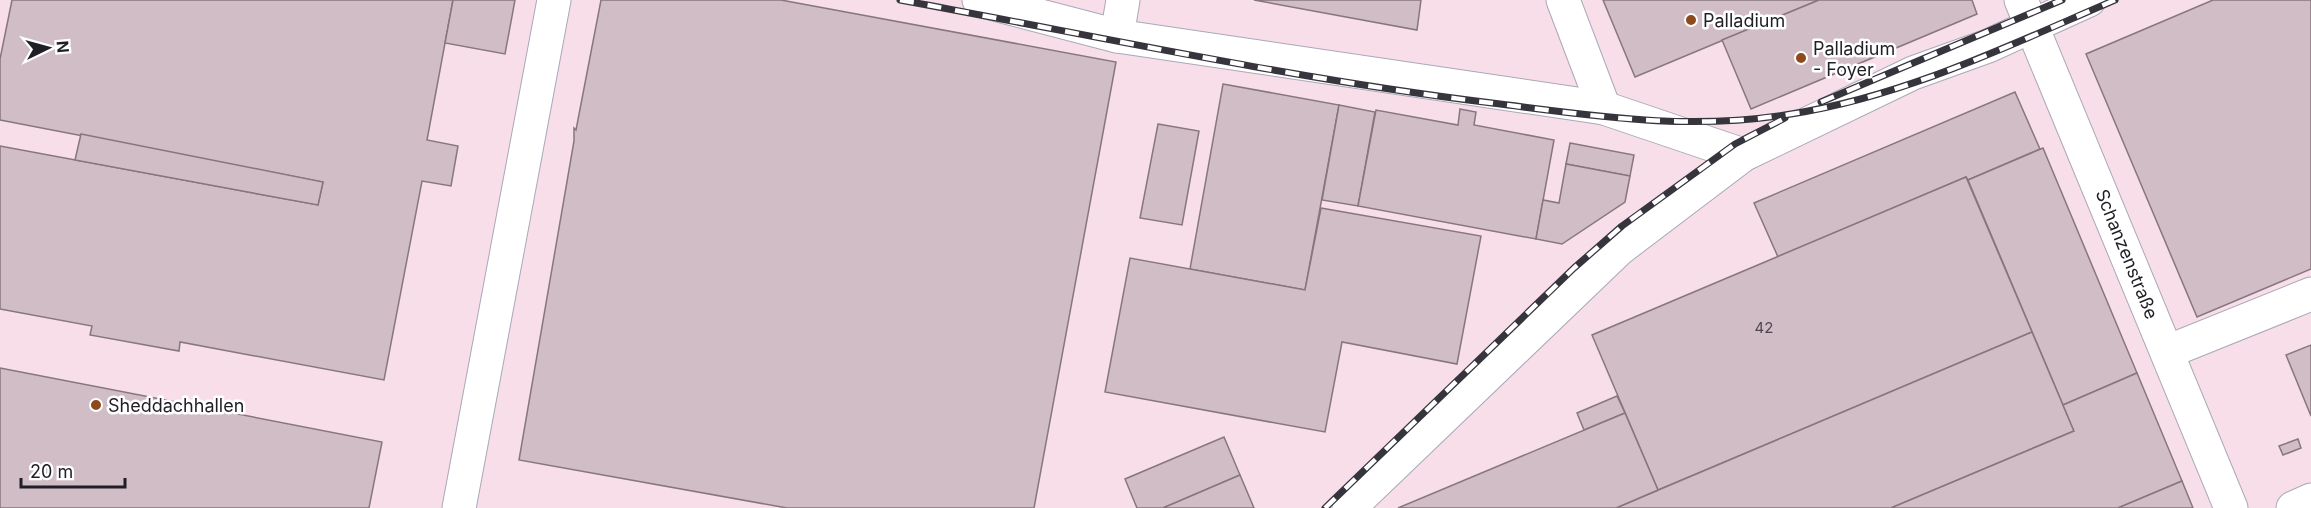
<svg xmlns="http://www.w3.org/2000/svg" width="2311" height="508" viewBox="0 0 2311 508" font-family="Inter,sans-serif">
<rect width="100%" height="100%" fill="#efeefd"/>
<rect fill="#f7dee9" x="0" y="0" width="2311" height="508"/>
<g fill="#d0bdc6" stroke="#88767f" stroke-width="1.5">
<path d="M12 0H453L427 140 458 146 451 186 422 181 384 380 180 342 179 351 90 335 92 326 0 309V146L318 205 323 182 0 120V59Z"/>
<path d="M453 0H515L505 54 445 43Z"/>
<path d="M601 0H781L1116 62 1034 508H787L519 460 574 141V128L576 130Z"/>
<path d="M1254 0H1421L1417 30Z"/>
<path d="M1603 0H1819L1635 77Z"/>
<path d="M1819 0H1972L1977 14 1751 109 1722 40Z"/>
<path d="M2213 0H2311V269L2197 317 2086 54Z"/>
<path d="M1223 84 1339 105 1305 290 1190 269Z"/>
<path d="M2015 92 2040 149 1968 180 1966 177 1778 257 1754 203Z"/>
<path d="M1339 105 1375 112 1358 206 1322 200Z"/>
<path d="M1460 109 1476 112 1474 125 1554 140 1536 239 1358 206 1376 110 1458 125Z"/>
<path d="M1158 124 1199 131 1182 225 1140 218Z"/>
<path d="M81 134 323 182 318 205 75 160Z"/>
<path d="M1570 143 1634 155 1630 176 1566 164Z"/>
<path d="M2043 148 2137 373 2063 405 1968 180Z"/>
<path d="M1566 164 1630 176 1625 202 1562 244 1536 239 1543 200 1559 203Z"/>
<path d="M1966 177 2032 332 1658 490 1592 335Z"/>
<path d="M1321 208 1481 236 1457 364 1342 342 1325 432 1105 392 1130 258 1305 290Z"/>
<path d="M2032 332 2074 431 1891 508H1616Z"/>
<path d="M2311 345V416L2286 355Z"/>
<path d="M0 368 382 442 369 508H0Z"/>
<path d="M2137 373 2182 481 2118 508H1891L2074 431 2063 405Z"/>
<path d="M1617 396 1625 413 1584 430 1577 413Z"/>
<path d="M1625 413 1658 490 1616 508H1398Z"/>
<path d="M1224 437 1240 475 1163 508H1137L1125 479Z"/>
<path d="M2298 439 2301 448 2283 455 2279 446Z"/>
<path d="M1240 475 1254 508H1163Z"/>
<path d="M2182 481 2193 508H2118Z"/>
</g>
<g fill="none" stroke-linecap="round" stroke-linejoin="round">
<g stroke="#aaa8b9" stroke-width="35">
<g id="minor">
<path d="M979 0 1117 36"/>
<path d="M1123 0 1117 36 1604 108"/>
<path d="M1563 0 1604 108 1743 155"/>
<path d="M2021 0 2231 508"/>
<path d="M2167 352 2311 294"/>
<path d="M459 508 554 0"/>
<path d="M1349 508 1619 249 1743 155 1913 73 1988 46 2089 0"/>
<path d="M2293 508 2311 500"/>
</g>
</g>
<use href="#minor" stroke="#fff" stroke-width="33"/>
<g stroke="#36353d" stroke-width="7">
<g id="rail">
<path d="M900 0C1097 36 1294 79 1492 103 1597 116 1686 131 1791 114 1906 96 2010 45 2115 0"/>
<path d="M1821 102 2062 0"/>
<path d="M1325 508 1574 268 1622 226 1735 144 1785 118"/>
</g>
</g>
<use href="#rail" stroke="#fff" stroke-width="4.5" stroke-dasharray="14" stroke-linecap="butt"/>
</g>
<g fill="#8d4a1c" stroke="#fff" stroke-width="2">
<circle cx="1691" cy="20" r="6"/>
<circle cx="1801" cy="58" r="6"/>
<circle cx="96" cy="405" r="6"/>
</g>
<g text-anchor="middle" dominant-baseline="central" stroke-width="5" stroke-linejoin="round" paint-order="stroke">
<g font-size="15" fill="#4c464e">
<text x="1764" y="327">42</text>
</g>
<g font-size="18" fill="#201f26" stroke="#fff" text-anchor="start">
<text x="1703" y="20">Palladium</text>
<text x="1813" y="48">Palladium<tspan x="1813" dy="21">- Foyer</tspan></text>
<text x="108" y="405">Sheddachhallen</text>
</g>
<g font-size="18" fill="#201f26" stroke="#fff">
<text transform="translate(2127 254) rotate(68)">Schanzenstraße</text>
</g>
</g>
<g transform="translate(48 48) rotate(85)" stroke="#ffffff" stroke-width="4.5" paint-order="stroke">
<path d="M0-4.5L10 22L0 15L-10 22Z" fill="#201f26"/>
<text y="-9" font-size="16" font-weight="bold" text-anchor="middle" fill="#201f26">N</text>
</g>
<path d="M21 478v9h104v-9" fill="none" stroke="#201f26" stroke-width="3"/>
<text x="30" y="478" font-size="18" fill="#201f26" stroke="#ffffff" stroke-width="4.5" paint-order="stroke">20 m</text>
</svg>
